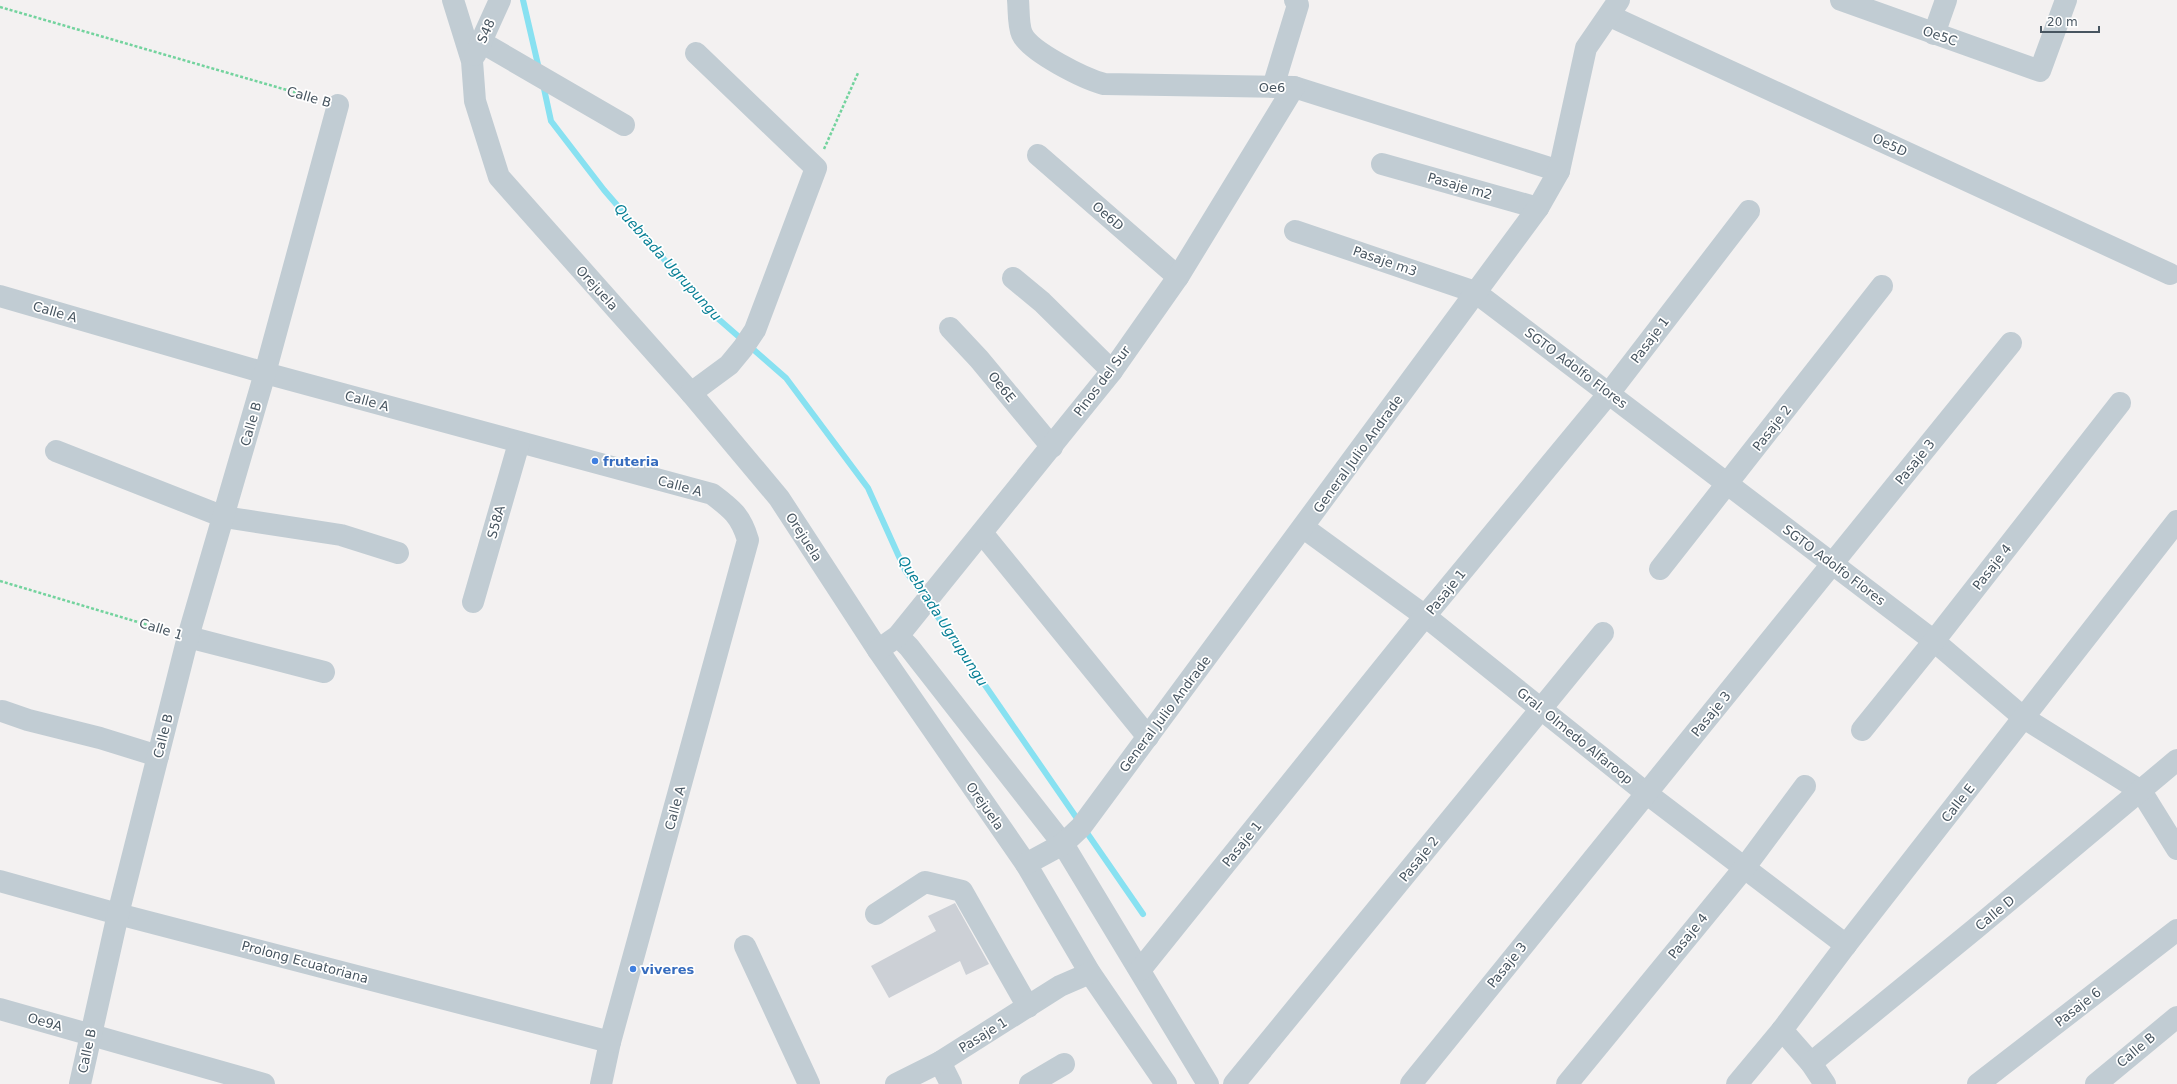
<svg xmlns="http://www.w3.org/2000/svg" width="2177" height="1084" viewBox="0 0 2177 1084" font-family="'DejaVu Sans',sans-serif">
<rect width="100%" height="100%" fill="#f3f1f1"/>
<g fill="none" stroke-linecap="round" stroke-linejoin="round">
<g stroke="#88e1f1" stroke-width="6">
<path d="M523 0 539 69"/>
<path d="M543 84 551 121 604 190 707 309 786 378 868 488 905 570 924 597"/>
<path d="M929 604 1143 914"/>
</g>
</g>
<path fill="#ccd0d6" d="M955 903 989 964 966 975 960 961 889 998 871 966 936 931 928 916Z"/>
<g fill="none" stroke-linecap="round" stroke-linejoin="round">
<g stroke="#73d39e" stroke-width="2.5" stroke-dasharray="3 2" stroke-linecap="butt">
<path d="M0 7 318 99"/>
<path d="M824 149 858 73"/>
<path d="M0 581 168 631"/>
</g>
<g stroke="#c1ccd3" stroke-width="22">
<path d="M453 0 472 61 475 101 499 177 691 393 779 498 878 650 1026 864 1090 973 1166 1084"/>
<path d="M1018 0C1019 10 1018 25 1022 34 1030 52 1085 79 1104 84L1294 87 1559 171"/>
<path d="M1841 0 2040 71 2066 0"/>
<path d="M1610 16 2170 274"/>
<path d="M1934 34 1946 0"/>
<path d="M481 42 624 125"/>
<path d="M475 55 500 0"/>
<path d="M1273 87 1298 5 1295 0"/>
<path d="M1038 155 1178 277"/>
<path d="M1382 164 1538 208"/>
<path d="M1295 231 1475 292 1934 641 2024 718 2141 791 2177 849"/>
<path d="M1013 278 1042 302 1112 371"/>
<path d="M0 296 265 373 712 494C732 509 741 516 748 540L610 1042 601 1084"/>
<path d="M950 328 979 359 1052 447"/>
<path d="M691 393 729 365 743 348 755 330 816 168 696 53"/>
<path d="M56 451 224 517 341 535 398 553"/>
<path d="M1304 528 1425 616 1646 793 1846 945"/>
<path d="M982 533 1148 737"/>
<path d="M1660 569 1882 286"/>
<path d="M473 602 519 443"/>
<path d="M898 636 909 647 1063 844 1208 1084"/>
<path d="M188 637 324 672"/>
<path d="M878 650 898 636 1112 371 1178 277 1294 87"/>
<path d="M2 711 28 720 100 738 158 756"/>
<path d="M1862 730 1934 641 2120 403"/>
<path d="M1026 864 1063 844 1081 827 1538 208 1559 171 1586 48 1619 0"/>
<path d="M0 881 118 914 610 1042"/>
<path d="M876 914 925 882 962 891 1028 1007"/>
<path d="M745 946 809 1084"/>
<path d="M1140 970 1425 616 1610 392 1749 211"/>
<path d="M0 1009 264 1084"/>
<path d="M1782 1030 1811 1063 1825 1084"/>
<path d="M940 1062 951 1084"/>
<path d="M1811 1063 1975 929 2177 760"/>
<path d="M80 1084 118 914 188 637 265 373 338 105"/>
<path d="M896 1084 940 1062 1060 986 1090 973"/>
<path d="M1030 1084 1064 1064"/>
<path d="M1234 1084 1603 633"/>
<path d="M1411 1084 2011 343"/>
<path d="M1567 1084 1745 867 1805 786"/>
<path d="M1737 1084 1782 1030 1846 945 2177 521"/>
<path d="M1978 1084 2177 930"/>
<path d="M2096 1084 2177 1017"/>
</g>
</g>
<g fill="#3f7fe0" stroke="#fff" stroke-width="1.5">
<circle cx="595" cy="461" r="4"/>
<circle cx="633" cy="969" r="4"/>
</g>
<g text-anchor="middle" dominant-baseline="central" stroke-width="3.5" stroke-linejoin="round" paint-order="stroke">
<g font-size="13" fill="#475560" stroke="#fff">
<text transform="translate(486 31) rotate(-66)">S48</text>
<text transform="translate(1940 36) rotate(19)">Oe5C</text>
<text x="1272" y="87">Oe6</text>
<text transform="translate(309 97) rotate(16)">Calle B</text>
<text transform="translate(1890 145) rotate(25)">Oe5D</text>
<text transform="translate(1460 186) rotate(16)">Pasaje m2</text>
<text transform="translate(1108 216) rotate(41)">Oe6D</text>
<text transform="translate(1385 261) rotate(19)">Pasaje m3</text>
<text transform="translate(597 288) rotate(48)">Orejuela</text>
<text transform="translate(55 312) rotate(16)">Calle A</text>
<text transform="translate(1650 340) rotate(-53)">Pasaje 1</text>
<text transform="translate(1576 368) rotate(37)">SGTO Adolfo Flores</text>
<text transform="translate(1102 381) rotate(-53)">Pinos del Sur</text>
<text transform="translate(1002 387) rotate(51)">Oe6E</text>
<text transform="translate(367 401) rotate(15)">Calle A</text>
<text transform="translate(251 424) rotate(-74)">Calle B</text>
<text transform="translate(1772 428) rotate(-52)">Pasaje 2</text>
<text transform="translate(1358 454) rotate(-54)">General Julio Andrade</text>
<text transform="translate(1915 462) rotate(-51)">Pasaje 3</text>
<text transform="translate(680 486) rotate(15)">Calle A</text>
<text transform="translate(496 522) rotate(-74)">S58A</text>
<text transform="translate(804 537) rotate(57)">Orejuela</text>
<text transform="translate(1834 565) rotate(37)">SGTO Adolfo Flores</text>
<text transform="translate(1992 567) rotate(-52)">Pasaje 4</text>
<text transform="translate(1446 592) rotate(-51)">Pasaje 1</text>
<text transform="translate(161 629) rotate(17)">Calle 1</text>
<text transform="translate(1165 714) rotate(-53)">General Julio Andrade</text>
<text transform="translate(1711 714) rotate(-51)">Pasaje 3</text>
<text transform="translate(163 736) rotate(-76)">Calle B</text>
<text transform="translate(1575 736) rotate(39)">Gral. Olmedo Alfaroop</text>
<text transform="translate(1958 803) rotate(-52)">Calle E</text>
<text transform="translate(985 806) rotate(55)">Orejuela</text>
<text transform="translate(675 808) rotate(-75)">Calle A</text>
<text transform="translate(1242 844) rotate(-51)">Pasaje 1</text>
<text transform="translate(1419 859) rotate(-51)">Pasaje 2</text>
<text transform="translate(1995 913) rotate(-40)">Calle D</text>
<text transform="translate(1688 936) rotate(-51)">Pasaje 4</text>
<text transform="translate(305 962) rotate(15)">Prolong Ecuatoriana</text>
<text transform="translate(1507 965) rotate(-51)">Pasaje 3</text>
<text transform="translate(2078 1007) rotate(-38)">Pasaje 6</text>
<text transform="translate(45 1022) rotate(16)">Oe9A</text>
<text transform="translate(983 1035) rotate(-32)">Pasaje 1</text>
<text transform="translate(2136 1050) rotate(-40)">Calle B</text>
<text transform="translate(87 1051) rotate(-78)">Calle B</text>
</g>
<g font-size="13" font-weight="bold" fill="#366cbe" stroke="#fff" text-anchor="start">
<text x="603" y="461">fruteria</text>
<text x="641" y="969">viveres</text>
</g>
<g font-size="14" font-style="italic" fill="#077f95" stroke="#fff">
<text transform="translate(668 262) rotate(48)">Quebrada Ugrupungu</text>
<text transform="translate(943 621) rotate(57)">Quebrada Ugrupungu</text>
</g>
</g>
<path d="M2041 26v6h58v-6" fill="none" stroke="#475560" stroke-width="2"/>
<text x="2047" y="26" font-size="12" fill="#475560" stroke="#ffffff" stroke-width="3" paint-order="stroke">20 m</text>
</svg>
